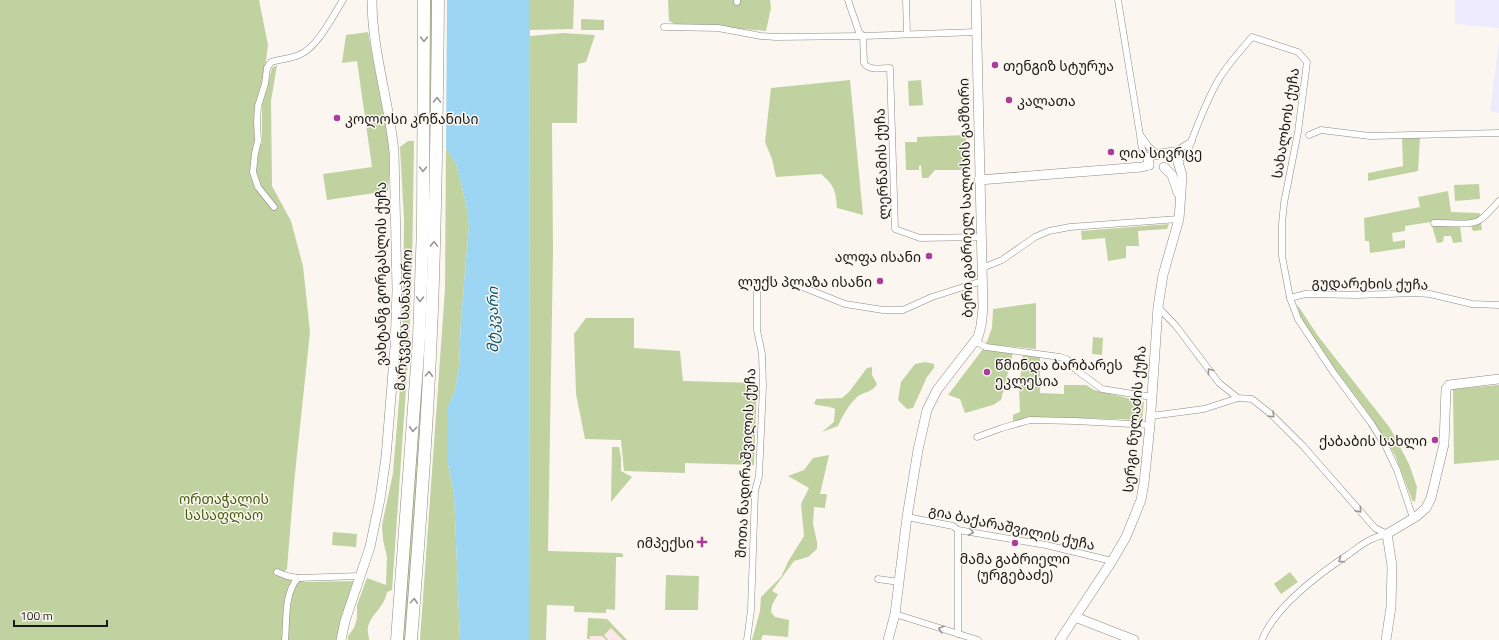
<svg xmlns="http://www.w3.org/2000/svg" width="1499" height="640" viewBox="0 0 1499 640" font-family="'Titillium Web','Noto Sans Georgian',sans-serif">
<rect width="100%" height="100%" fill="#fbf7f0"/>
<g fill="#edebfd">
<path d="M1455 0H1499V28L1455 24Z"/>
<path d="M1499 42V113L1490 111Z"/>
</g>
<path fill="#fde7e8" d="M588 620 609 621 627 640H588Z"/>
<g fill="#c0d29f">
<path d="M0 0H259L268 45 256 140 262 144V105L272 68 277 65 271 101 272 186 291 221 303 266 310 332 294 483 287 569 279 576 306 582 355 581 337 640H0Z"/>
<path d="M430 0H433L427 332 406 640H403L424 332Z"/>
<path d="M530 0H574L573 29 530 30Z"/>
<path d="M668 0H770L771 8 766 31 675 24 669 21Z"/>
<path d="M581 19 604 20V30H581Z"/>
<path d="M368 32 388 137 390 166 388 191 327 200 323 174 372 167 357 61 342 63 346 35Z"/>
<path d="M563 33 595 35 586 62 578 64 577 123H552L553 252 548 551 620 553 623 554V557H616L615 610 606 609V613L574 612V606L547 605 546 640H529L530 36Z"/>
<path d="M850 80 863 215 837 208C836 191 834 185 821 174L776 177 772 159 765 142 771 88Z"/>
<path d="M921 80 923 105 909 106 908 81Z"/>
<path d="M966 135 967 170H935L928 178H922L921 165 919 166V170H906L905 142H917V137Z"/>
<path d="M1402 137H1420L1418 171 1368 181V173L1403 166Z"/>
<path d="M408 141H414L412 274 408 360 392 590 387 592C384 608 371 614 368 627 367 631 369 636 369 640H348V636L354 628 357 618V605L367 578 386 585 387 557 383 540 382 525 393 473 402 364 404 220 400 147Z"/>
<path d="M446 148 456 164 466 203 469 226 461 319 459 367 455 391 448 406V465L454 493 460 640H420L445 289Z"/>
<path d="M1479 184 1480 199 1455 201 1454 185Z"/>
<path d="M1448 191 1451 212 1479 213 1485 219 1481 223 1482 230 1473 231 1471 226H1460L1462 242 1453 243 1451 236H1444L1443 242 1437 243 1431 222 1405 226V231L1392 233 1393 242 1405 240V248L1370 253 1369 241H1365L1364 218 1420 207 1418 197Z"/>
<path d="M1169 224 1167 229 1138 231 1139 246H1126V258L1108 261 1105 238 1082 240 1081 231Z"/>
<path d="M1036 303V349L986 344 992 328 993 309Z"/>
<path d="M1297 304 1318 336 1390 428 1409 464 1417 487 1415 502 1412 500 1395 455 1370 416 1315 342 1300 315Z"/>
<path d="M586 318H634V348L680 351 683 381 757 383 754 465 685 463V473L624 471 621 440 585 439 576 394 574 334Z"/>
<path d="M1093 337 1103 338 1102 355 1092 354Z"/>
<path d="M983 349 1013 353 1001 400 993 405 965 413 960 399 948 395Z"/>
<path d="M1023 355 1040 357V393L1064 394V385H1086L1094 390 1144 402 1142 420C1115 419 1089 418 1062 418 1045 418 1029 417 1013 421V415L1020 412 1019 387Z"/>
<path d="M925 362 934 364V368L927 377 913 408 907 409 898 400 901 382 915 364Z"/>
<path d="M872 367V375L877 384C873 392 863 392 857 397 848 406 843 415 838 426L822 432 834 422 835 409C828 405 821 407 814 404L816 399 842 398 849 392 867 368Z"/>
<path d="M1499 385V460L1454 464 1453 389Z"/>
<path d="M612 447H619L621 458V471L632 477 611 502Z"/>
<path d="M829 455 820 494H827L825 508 814 507 813 524 817 542V549L808 557 794 561 772 591 778 594 772 605 771 612 775 617 789 620 788 637 763 635 761 640H752L760 611 761 597 781 577 789 560 804 536 801 504 809 488 788 476 804 470 813 458Z"/>
<path d="M333 532 357 534 356 547 332 545Z"/>
<path d="M1290 572 1298 582 1281 594 1274 584Z"/>
<path d="M666 575 699 576 698 610H665Z"/>
<path d="M588 618 607 619 627 640H623L611 628 604 635 608 640H606L602 636H590V639H587Z"/>
</g>
<path fill="#9cd6f2" d="M447 0H530L529 640H460L454 493 448 465 447 433 448 406 455 391 459 367 461 319 469 226 466 203 456 164 446 148Z"/>
<g fill="none" stroke-linecap="round" stroke-linejoin="round">
<g stroke="#8f8a85" stroke-width="7">
<g id="street">
<path d="M848 0 859 32 863 36 977 32"/>
<path d="M906 0 907 34"/>
<path d="M1118 0 1140 135C1141 144 1141 152 1148 159"/>
<path d="M737 2V0"/>
<path d="M664 27 718 28 761 36 776 37 863 36 864 63C869 71 881 68 890 68L895 229 920 238 980 237"/>
<path d="M1309 135 1321 130 1370 136 1499 133"/>
<path d="M1141 136 1149 147 1157 154"/>
<path d="M1174 152 1192 141"/>
<path d="M1179 160 1184 156 1188 150C1197 126 1206 101 1219 79 1228 64 1240 51 1252 37L1298 52 1307 62 1298 132 1284 203 1282 224V256L1290 298 1298 319 1333 372 1371 423 1385 445 1397 470 1413 518"/>
<path d="M274 207 258 187 253 172 255 153 258 141 257 122 258 106 265 84 267 68 271 62C280 59 290 59 299 55 318 47 332 17 343 0"/>
<path d="M1434 223C1448 222 1471 227 1481 219 1488 214 1493 207 1499 201"/>
<path d="M982 268 1002 260 1035 237 1049 231 1070 227 1179 219"/>
<path d="M795 284 845 304 883 310H903L932 297 982 281"/>
<path d="M1290 298 1305 294 1357 295 1415 293 1430 294 1472 304 1499 305"/>
<path d="M1158 307 1176 326 1219 383 1238 398 1252 399 1272 415 1303 446 1375 528 1387 534"/>
<path d="M975 341 986 347 1060 357 1067 359 1075 369 1102 389 1152 397"/>
<path d="M1151 416 1204 409 1238 398"/>
<path d="M977 437 1002 428 1030 420 1075 421 1150 425"/>
<path d="M907 517 953 526 958 530 1046 545 1112 561"/>
<path d="M277 572 287 576 298 578"/>
<path d="M878 579 899 582"/>
<path d="M895 614 978 640"/>
<path d="M958 634V530"/>
<path d="M285 640C287 619 284 593 298 578L360 576"/>
<path d="M747 640 751 610 755 491 759 476 763 386 762 354 757 330V287"/>
<path d="M1262 640C1275 606 1319 574 1349 554 1356 549 1364 542 1372 539 1377 536 1382 536 1387 534"/>
</g>
</g>
<g stroke="#8f8a85" stroke-width="10">
<g id="secondary">
<path d="M1149 165 1148 159 1152 155 1174 152 1178 155V162"/>
<path d="M1164 167 1172 175 1178 193"/>
<path d="M979 180 1142 167 1149 165"/>
<path d="M1075 617 1134 640"/>
<path d="M341 640 345 621 370 547 380 499 386 457 395 347 397 290 394 152C389 101 372 51 372 0"/>
<path d="M888 640 895 614 907 517 918 450 927 410 937 390 978 337 981 326 983 308 976 0"/>
<path d="M1060 640 1112 561 1126 537 1141 500 1144 483 1150 425 1158 307 1163 275 1179 219 1180 206 1182 175 1178 162"/>
<path d="M1386 640 1391 607 1392 566 1387 534 1417 516 1426 508 1431 498 1444 444 1446 389 1449 385 1499 379"/>
</g>
</g>
<g stroke="#8f8a85" stroke-width="13">
<g id="highway">
<path d="M397 640 419 338 423 227 424 0"/>
<path d="M411 640C419 537 427 435 431 332 436 221 437 110 438 0"/>
</g>
</g>
<use href="#street" stroke="#fff" stroke-width="6"/>
<use href="#secondary" stroke="#fff" stroke-width="9"/>
<use href="#highway" stroke="#fff" stroke-width="12"/>
</g>
<defs><path id="oneway-chevron" d="M-2-3.5L2.5 0L-2 3.5" fill="none" stroke-width="1.6" stroke-linecap="round" stroke-linejoin="round"/></defs>
<g stroke="#989796">
<use href="#oneway-chevron" transform="translate(424 39) rotate(90)"/>
<use href="#oneway-chevron" transform="translate(437 100) rotate(-89)"/>
<use href="#oneway-chevron" transform="translate(423 169) rotate(91)"/>
<use href="#oneway-chevron" transform="translate(434 244) rotate(-88)"/>
<use href="#oneway-chevron" transform="translate(420 299) rotate(92)"/>
<use href="#oneway-chevron" transform="translate(1210 371) rotate(-127)"/>
<use href="#oneway-chevron" transform="translate(429 374) rotate(-87)"/>
<use href="#oneway-chevron" transform="translate(1272 415) rotate(43)"/>
<use href="#oneway-chevron" transform="translate(413 429) rotate(94)"/>
<use href="#oneway-chevron" transform="translate(1359 510) rotate(49)"/>
<use href="#oneway-chevron" transform="translate(971 532) rotate(10)"/>
<use href="#oneway-chevron" transform="translate(1341 560) rotate(146)"/>
<use href="#oneway-chevron" transform="translate(414 601) rotate(-86)"/>
<use href="#oneway-chevron" transform="translate(941 629) rotate(-163)"/>
</g>
<g fill="#aa3d9b" stroke="#fbf7f0" stroke-width="1.5">
<circle cx="995" cy="65" r="4"/>
<circle cx="1009" cy="100" r="4"/>
<circle cx="337" cy="118" r="4"/>
<circle cx="1111" cy="152" r="4"/>
<circle cx="929" cy="256" r="4"/>
<circle cx="880" cy="281" r="4"/>
<circle cx="987" cy="372" r="4"/>
<circle cx="1435" cy="440" r="4"/>
<path d="M700 536h4v4h4v4h-4v4h-4v-4h-4v-4h4z"/>
<circle cx="1015" cy="543" r="4"/>
</g>
<g text-anchor="middle" dominant-baseline="central" stroke-width="3" stroke-linejoin="round" paint-order="stroke">
<g font-size="14" fill="#1a1816" stroke="#fbf7f0" text-anchor="start">
<text x="1003" y="65">თენგიზ სტურუა</text>
<text x="1017" y="100">კალათა</text>
<text x="345" y="118">კოლოსი კრწანისი</text>
<text x="1119" y="152">ღია სივრცე</text>
<text x="921" y="256" text-anchor="end">ალფა ისანი</text>
<text x="872" y="281" text-anchor="end">ლუქს პლაზა ისანი</text>
<text x="995" y="364">წმინდა ბარბარეს<tspan x="995" dy="16">ეკლესია</tspan></text>
<text x="1427" y="440" text-anchor="end">ქაბაბის სახლი</text>
<text x="694" y="542" text-anchor="end">იმპექსი</text>
<text x="1015" y="558" text-anchor="middle">მამა გაბრიელი<tspan x="1015" dy="16">(ურგებაძე)</tspan></text>
</g>
<g font-size="14" fill="#1a1816" stroke="#fbf7f0">
<text transform="translate(1285 123) rotate(-81)">სახალხოს ქუჩა</text>
<text transform="translate(881 164) rotate(-92)">ლერწამის ქუჩა</text>
<text transform="translate(965 198) rotate(-91)">ბერი გაბრიელ სალოსის გამზირი</text>
<text transform="translate(380 274) rotate(-90)">ვახტანგ გორგასლის ქუჩა</text>
<text transform="translate(1370 283) rotate(1)">გუდარეხის ქუჩა</text>
<text transform="translate(403 320) rotate(-87)">მარჯვენა სანაპირო</text>
<text transform="translate(1134 419) rotate(-85)">სერგი წულაძის ქუჩა</text>
<text transform="translate(745 463) rotate(-87)">შოთა ნადირაშვილის ქუჩა</text>
<text transform="translate(1012 527) rotate(12)">გია ბაქარაშვილის ქუჩა</text>
</g>
<g font-size="14" fill="#485c0f" stroke="#fbf7f0">
<text x="224" y="498">ორთაჭალის<tspan x="224" dy="16">სასაფლაო</tspan></text>
</g>
<g font-size="15" font-style="italic" fill="#0b5773" stroke="#fbf7f0">
<text transform="translate(492 320) rotate(-90)">მტკვარი</text>
</g>
</g>
<path d="M14 620v6h93v-6" fill="none" stroke="#1a1816" stroke-width="2"/>
<text x="20" y="620" font-size="12" fill="#1a1816" stroke="#fbf7f0" stroke-width="3" paint-order="stroke">100 m</text>
</svg>
